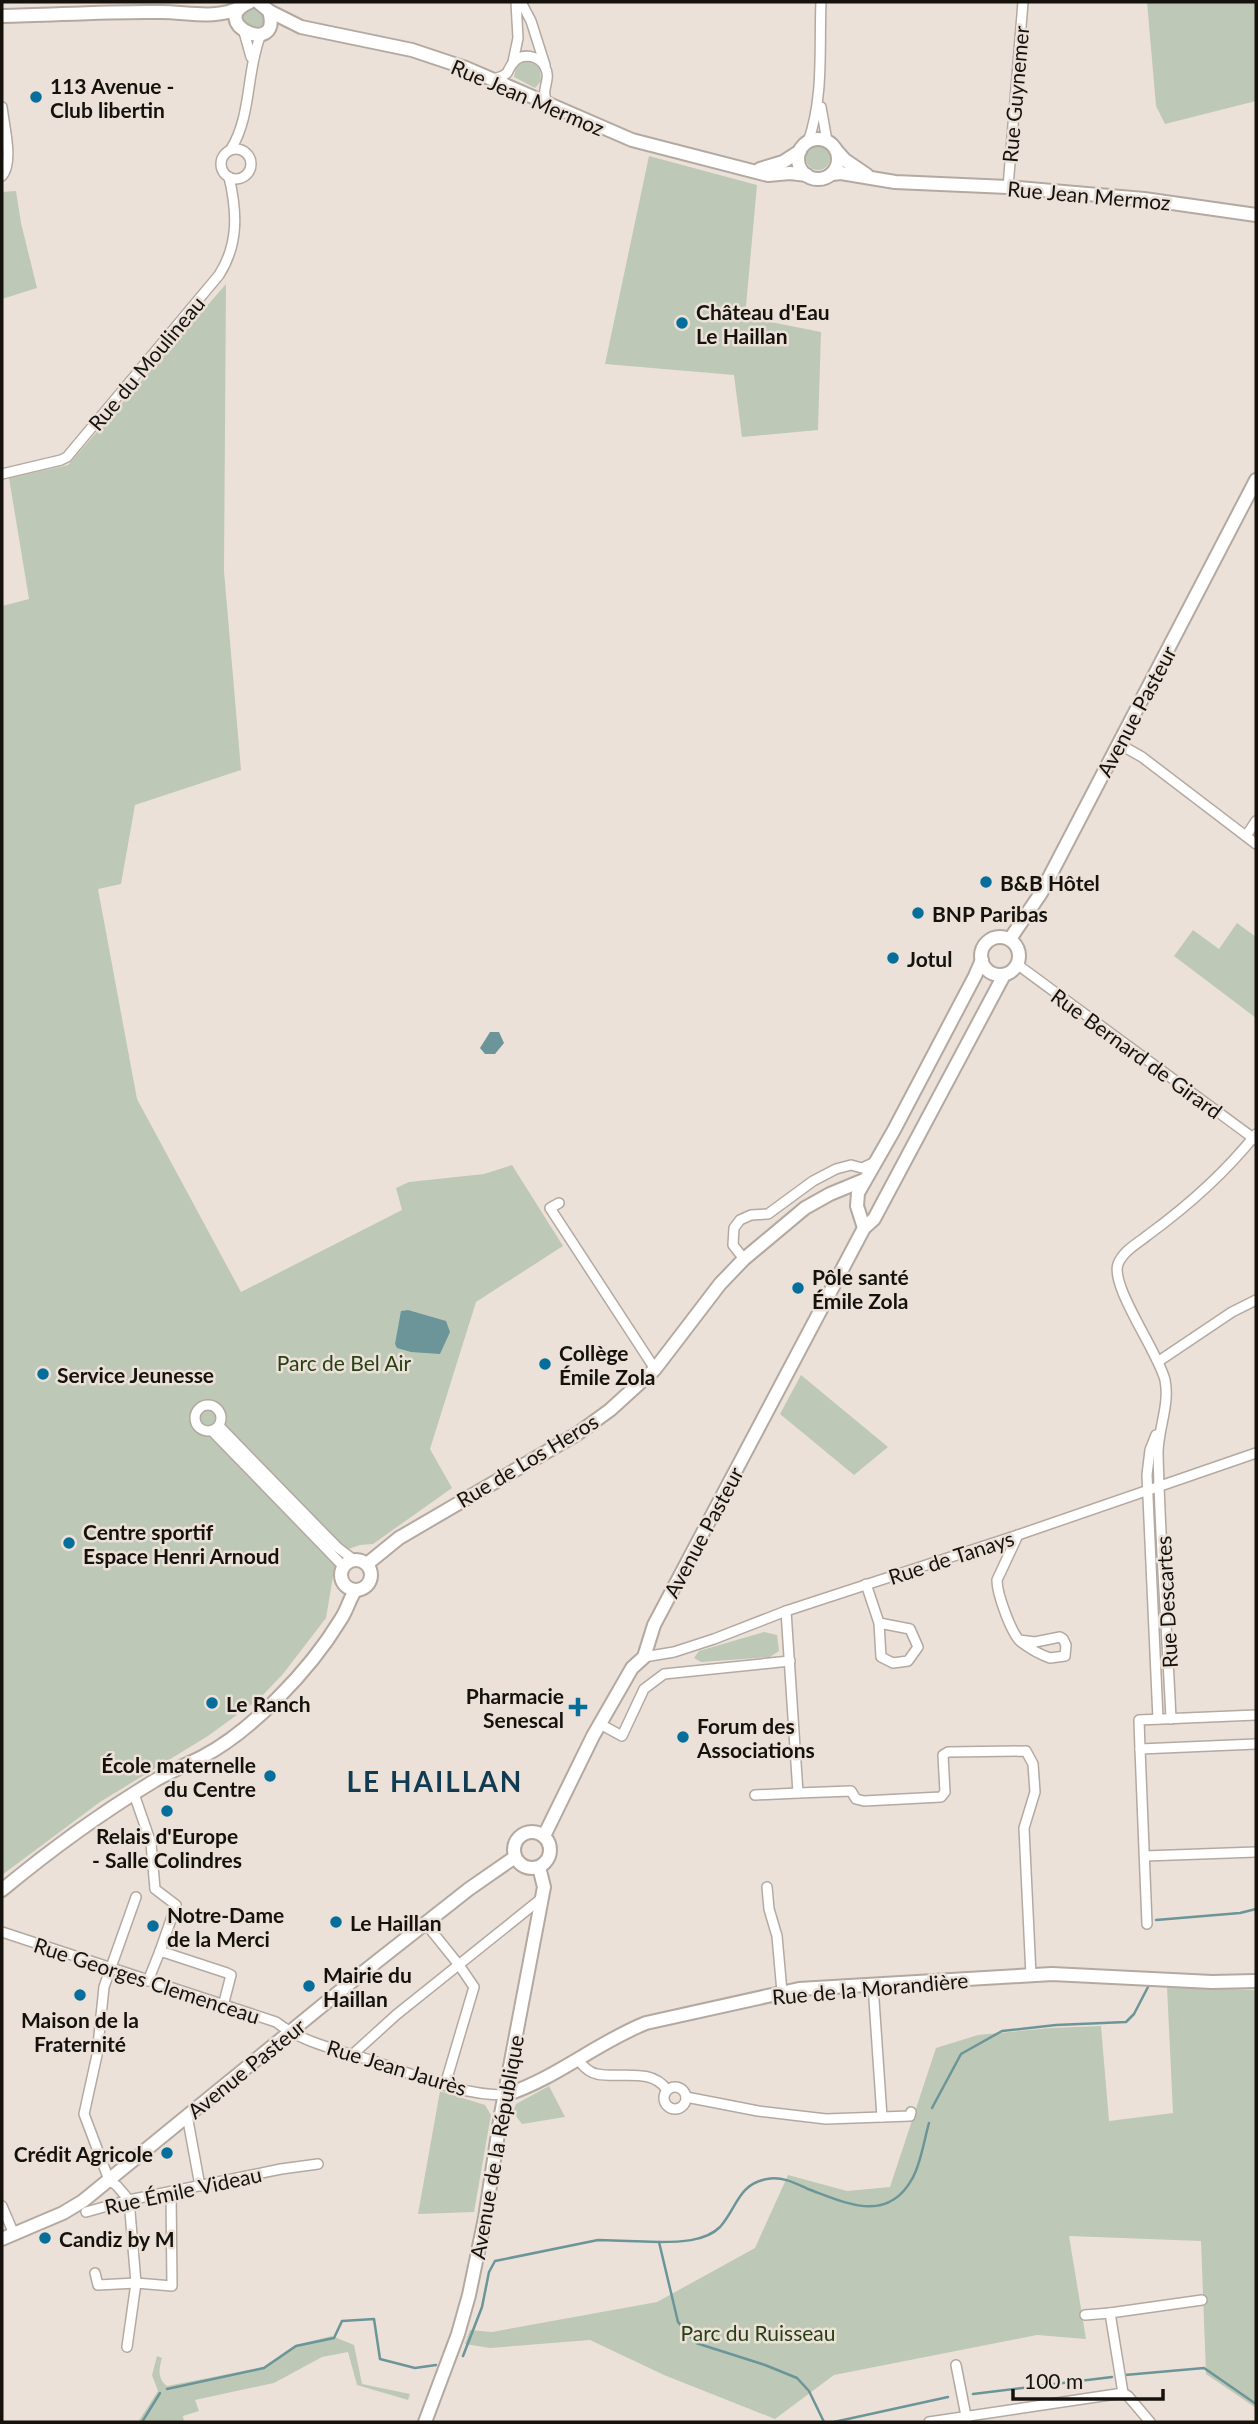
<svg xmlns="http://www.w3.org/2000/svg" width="1258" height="2424" viewBox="0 0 1258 2424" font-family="Lato,sans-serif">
<rect width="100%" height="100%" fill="#ece1d8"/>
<g fill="#bdc9b6">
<path d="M1147 2H1256V101L1165 124 1156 106Z"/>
<circle cx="254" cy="18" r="11"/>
<path d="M523 62H533L540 68 541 81 535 88 514 77 516 68Z"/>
<circle cx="818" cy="158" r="12"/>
<path d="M649 156 757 185 745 317 821 332 818 430 742 437 734 375 605 364Z"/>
<path d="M16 191 21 223 37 288 2 299V192Z"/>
<path d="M226 284 224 571 241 770 135 805 121 884 98 889 137 1099 241 1292 402 1210 396 1188 409 1182 484 1174 512 1165 563 1246 476 1302 430 1449 452 1488 373 1544 360 1545 337 1553 326 1618 283 1674 260 1698 208 1736 100 1802 2 1875V606L29 599 9 478 68 465Z"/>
<path d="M1237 923 1256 937V1018L1174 956 1193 930 1219 949Z"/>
<path d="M801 1375 888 1447 854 1475 780 1414Z"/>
<path d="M764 1632 777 1635 779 1651 770 1657 701 1662 694 1658 699 1651Z"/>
<path d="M1167 1987 1256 1990V2408L1206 2374 1201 2241 1069 2236 1086 2339 1037 2335 834 2375 775 2419 664 2375 590 2340 490 2348 465 2344 470 2330 492 2332 657 2302 755 2248 788 2175 847 2191 890 2187 936 2048 978 2035 1051 2028 1101 2026 1109 2121 1173 2113Z"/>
<path d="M549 2086 565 2117 522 2124 513 2112 516 2104Z"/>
<path d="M440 2091 485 2105 491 2115 474 2212 418 2214Z"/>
<path d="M332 2336 354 2345 362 2384 410 2394 408 2400 357 2385 348 2352 322 2357 274 2383 195 2400 199 2411 183 2416 184 2422H138L158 2391 152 2375 157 2356 162 2358C159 2369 157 2378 167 2386L263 2367 295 2345Z"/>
</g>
<g fill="#6b9599">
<path d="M490 1032H499L504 1043 495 1054H485L480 1048Z"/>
<path d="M408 1310 446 1321 450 1332 440 1354 411 1352 397 1348 395 1344 401 1311Z"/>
</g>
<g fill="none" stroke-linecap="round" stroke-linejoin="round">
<g stroke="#6b9599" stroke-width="2.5">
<path d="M1156 1920 1240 1913 1256 1909"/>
<path d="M932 2108 961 2054 1002 2031 1056 2025 1126 2022 1134 2014 1149 1985"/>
<path d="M659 2242C678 2242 705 2242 720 2227 737 2208 738 2184 767 2179 782 2176 795 2183 808 2189 846 2203 887 2224 912 2179 921 2164 924 2140 929 2123"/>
<path d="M463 2356 482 2307 489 2272 495 2261 598 2240 659 2242 678 2322 696 2343 765 2365 797 2378 809 2391 824 2422"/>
<path d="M1125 2375 1204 2368 1256 2404"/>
<path d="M167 2389 264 2368 296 2346 334 2338 342 2321 374 2319 380 2359 415 2368 436 2365"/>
<path d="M973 2394 1112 2377"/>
<path d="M142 2422 160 2393"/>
<path d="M834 2422 948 2397"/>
</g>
<g stroke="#b4a9a0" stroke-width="12">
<g id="street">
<path d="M521 2 531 21 545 65"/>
<path d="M244 32 251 57"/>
<path d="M513 62 518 38 516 2"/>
<path d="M492 79C498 78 503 77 507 73 509 70 510 66 513 63 521 52 539 55 545 67 552 80 540 88 547 103"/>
<path d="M2 107C4 125 14 163 2 176"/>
<path d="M821 107 827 141"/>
<path d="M808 142C824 97 819 49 821 2"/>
<path d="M231 149C252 115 246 71 261 34"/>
<circle cx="236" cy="164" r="15"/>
<path d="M1008 187 1023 2"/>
<path d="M2 474 61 460 67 457 219 275C239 244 237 211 229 177"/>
<path d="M1119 744 1142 757 1256 844"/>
<path d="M1246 836 1256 821"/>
<path d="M1018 965 1256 1140"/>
<path d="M559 1203 550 1208 655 1369"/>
<path d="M744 1259 733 1245 734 1228 740 1220 751 1215 768 1214 813 1181 836 1169 851 1165 862 1168 875 1162"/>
<path d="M1159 1361 1232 1312 1256 1300"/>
<circle cx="208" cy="1418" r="13"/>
<path d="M219 1426 337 1547 354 1560"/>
<path d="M212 1431 343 1566"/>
<path d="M1156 1435 1150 1450 1147 1475 1158 1719"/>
<path d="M1018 1535 997 1580C997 1594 1011 1633 1021 1642 1029 1648 1041 1655 1050 1658L1065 1656 1066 1645 1063 1639 1060 1637 1035 1642 1019 1640"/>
<path d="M866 1584 879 1623 881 1657 893 1663 908 1661 918 1647 910 1629 879 1623"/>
<path d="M786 1611 798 1793 851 1791 856 1799 864 1801 941 1797 945 1792 943 1755 948 1752 1026 1751 1033 1764 1035 1792 1024 1828 1031 1976"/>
<path d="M644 1657 674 1652 714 1639 786 1611 1018 1535 1256 1453"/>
<path d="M1256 1715 1139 1720 1140 1749 1256 1744"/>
<path d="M1171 1719C1167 1630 1160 1542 1158 1453 1158 1429 1170 1405 1165 1380 1158 1352 1110 1286 1118 1264 1123 1251 1138 1243 1148 1235 1189 1205 1225 1173 1256 1134"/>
<path d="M600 1724 622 1736 644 1689 664 1674 790 1661"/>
<path d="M1140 1749 1147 1924"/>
<path d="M134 1794 151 1843 155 1889 176 1905 160 1951"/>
<path d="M755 1795 798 1793"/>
<path d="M1145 1856 1256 1852"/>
<path d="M767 1887 769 1909 777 1936 782 1992"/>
<path d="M426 1924 459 1965 474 1987 445 2085"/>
<path d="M2 1932 276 2022C303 2043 339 2050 370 2060 413 2074 459 2095 505 2095"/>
<path d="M148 1981 160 1951 227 1973 231 1975 223 2006"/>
<path d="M873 1985 882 2117"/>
<path d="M352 2055 396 2015 542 1898"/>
<path d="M579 2061C583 2066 590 2073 597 2074 619 2079 652 2067 667 2090"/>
<circle cx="675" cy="2098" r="11"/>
<path d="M686 2097 758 2111 826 2119 910 2116 911 2112"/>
<path d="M187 2115 200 2186"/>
<path d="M2 2206 14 2234"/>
<path d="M86 2212 129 2200 281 2169 318 2164"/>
<path d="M95 2273 98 2285 136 2283 172 2286 171 2192"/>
<path d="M1085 2315 1110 2313"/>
<path d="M127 2347 136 2283 129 2200 117 2186 109 2180 84 2114 97 2055 104 1987 136 1897"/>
<path d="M956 2365 967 2421"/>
<path d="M1123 2393 1110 2313 1202 2300"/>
<path d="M929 2422 1123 2393 1128 2396 1150 2422"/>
</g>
</g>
<g stroke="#b4a9a0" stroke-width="16">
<g id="secondary">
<path d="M250 2C204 22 283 59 269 11L258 2"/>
<path d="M269 11 301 27 412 50 466 68 632 140 768 175 790 173 807 175"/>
<path d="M2 16C55 15 108 11 161 12 188 12 216 20 241 7"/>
<circle cx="818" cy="159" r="20"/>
<path d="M836 150 845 160 867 175"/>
<path d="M760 169 783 162 800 151"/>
<path d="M832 174 841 173 895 182 1008 187 1144 199 1256 215"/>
<circle cx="1000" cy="956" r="19"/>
<path d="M1010 939 1041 893 1256 480"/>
<path d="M864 1228 857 1206 858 1193 894 1130 975 976 982 960"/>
<circle cx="356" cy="1575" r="15"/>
<path d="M367 1564 399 1538 577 1434 610 1410 655 1369 720 1284 744 1259 805 1208 830 1194 864 1180"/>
<circle cx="532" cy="1850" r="18"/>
<path d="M544 1836 593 1736 632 1668 644 1657 654 1625 864 1228 874 1219 1004 975"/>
<path d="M2 1890C49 1851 101 1813 154 1781 169 1772 186 1765 202 1757 229 1743 256 1720 278 1698 301 1675 324 1647 341 1619 347 1610 349 1600 355 1591"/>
<path d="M505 2095C557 2078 596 2043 646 2023L799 1989 1052 1974 1212 1982 1256 1981"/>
<path d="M2 2239 63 2213 83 2201 361 1974 469 1889 515 1857"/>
<path d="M425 2422 458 2334 469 2295 485 2218 501 2114 544 1887 539 1867"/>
</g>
</g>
<use href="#street" stroke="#fff" stroke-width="9"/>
<use href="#secondary" stroke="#fff" stroke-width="12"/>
</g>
<g fill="#056e9b" stroke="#ece1d8" stroke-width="2.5">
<circle cx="36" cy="97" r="7"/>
<circle cx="682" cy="323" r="7"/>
<circle cx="986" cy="882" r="7"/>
<circle cx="918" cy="913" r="7"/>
<circle cx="893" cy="958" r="7"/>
<circle cx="798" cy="1288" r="7"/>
<circle cx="545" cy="1364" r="7"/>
<circle cx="43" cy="1374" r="7"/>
<circle cx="69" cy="1543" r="7"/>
<circle cx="212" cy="1703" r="7"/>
<path d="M574.5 1696.5h7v7h7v7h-7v7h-7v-7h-7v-7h7z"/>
<circle cx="683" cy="1737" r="7"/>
<circle cx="270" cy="1776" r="7"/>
<circle cx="167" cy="1811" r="7"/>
<circle cx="336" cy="1922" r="7"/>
<circle cx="153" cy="1926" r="7"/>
<circle cx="309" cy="1986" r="7"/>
<circle cx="80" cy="1995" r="7"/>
<circle cx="167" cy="2153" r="7"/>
<circle cx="45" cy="2238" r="7"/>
</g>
<g text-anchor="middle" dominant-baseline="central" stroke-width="5" stroke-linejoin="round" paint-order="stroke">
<g font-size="21" font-weight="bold" fill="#15120e" stroke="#ece1d8" text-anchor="start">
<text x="50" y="85">113 Avenue -<tspan x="50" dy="24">Club libertin</tspan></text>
<text x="696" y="311">Château d'Eau<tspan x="696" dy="24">Le Haillan</tspan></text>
<text x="1000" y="882">B&amp;B Hôtel</text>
<text x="932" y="913">BNP Paribas</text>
<text x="907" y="958">Jotul</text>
<text x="812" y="1276">Pôle santé<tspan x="812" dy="24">Émile Zola</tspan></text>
<text x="559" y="1352">Collège<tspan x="559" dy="24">Émile Zola</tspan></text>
<text x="57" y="1374">Service Jeunesse</text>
<text x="83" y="1531">Centre sportif<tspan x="83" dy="24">Espace Henri Arnoud</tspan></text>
<text x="564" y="1695" text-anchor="end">Pharmacie<tspan x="564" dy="24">Senescal</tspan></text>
<text x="226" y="1703">Le Ranch</text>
<text x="697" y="1725">Forum des<tspan x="697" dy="24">Associations</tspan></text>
<text x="256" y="1764" text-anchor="end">École maternelle<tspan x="256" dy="24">du Centre</tspan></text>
<text x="167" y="1835" text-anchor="middle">Relais d'Europe<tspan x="167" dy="24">- Salle Colindres</tspan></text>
<text x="167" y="1914">Notre-Dame<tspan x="167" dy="24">de la Merci</tspan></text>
<text x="350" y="1922">Le Haillan</text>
<text x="323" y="1974">Mairie du<tspan x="323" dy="24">Haillan</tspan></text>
<text x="80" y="2019" text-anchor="middle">Maison de la<tspan x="80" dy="24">Fraternité</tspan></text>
<text x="153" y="2153" text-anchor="end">Crédit Agricole</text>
<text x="59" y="2238">Candiz by M</text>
</g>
<g font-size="21" fill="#15120e" stroke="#ece1d8">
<text transform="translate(1015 94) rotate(-85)">Rue Guynemer</text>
<text transform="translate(528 97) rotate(23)">Rue Jean Mermoz</text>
<text transform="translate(1089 195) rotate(5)">Rue Jean Mermoz</text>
<text transform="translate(146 363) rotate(-50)">Rue du Moulineau</text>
<text transform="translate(1136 711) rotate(-62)">Avenue Pasteur</text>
<text transform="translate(1137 1053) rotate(36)">Rue Bernard de Girard</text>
<text transform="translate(527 1460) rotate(-31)">Rue de Los Heros</text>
<text transform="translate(703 1532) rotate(-62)">Avenue Pasteur</text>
<text transform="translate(951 1557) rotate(-18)">Rue de Tanays</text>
<text transform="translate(1166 1602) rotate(-93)">Rue Descartes</text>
<text transform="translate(147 1980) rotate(18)">Rue Georges Clemenceau</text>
<text transform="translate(870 1988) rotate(-5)">Rue de la Morandière</text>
<text transform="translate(397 2067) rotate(17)">Rue Jean Jaurès</text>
<text transform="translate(246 2068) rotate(-39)">Avenue Pasteur</text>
<text transform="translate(496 2147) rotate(-80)">Avenue de la République</text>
<text transform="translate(183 2190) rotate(-12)">Rue Émile Videau</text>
</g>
<g font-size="21" fill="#264013" stroke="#ece1d8">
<text x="344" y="1362">Parc de Bel Air</text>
<text x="758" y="2332">Parc du Ruisseau</text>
</g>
<g font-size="28" font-weight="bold" letter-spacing="2" fill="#113b52" stroke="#ece1d8">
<text x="435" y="1781">LE HAILLAN</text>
</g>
</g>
<rect width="1258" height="2424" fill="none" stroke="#15120e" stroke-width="7"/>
<path d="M1013 2389v10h150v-10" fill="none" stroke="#15120e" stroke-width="3.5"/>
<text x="1024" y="2389" font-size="21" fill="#15120e" stroke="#ece1d8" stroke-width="5" paint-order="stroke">100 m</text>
</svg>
